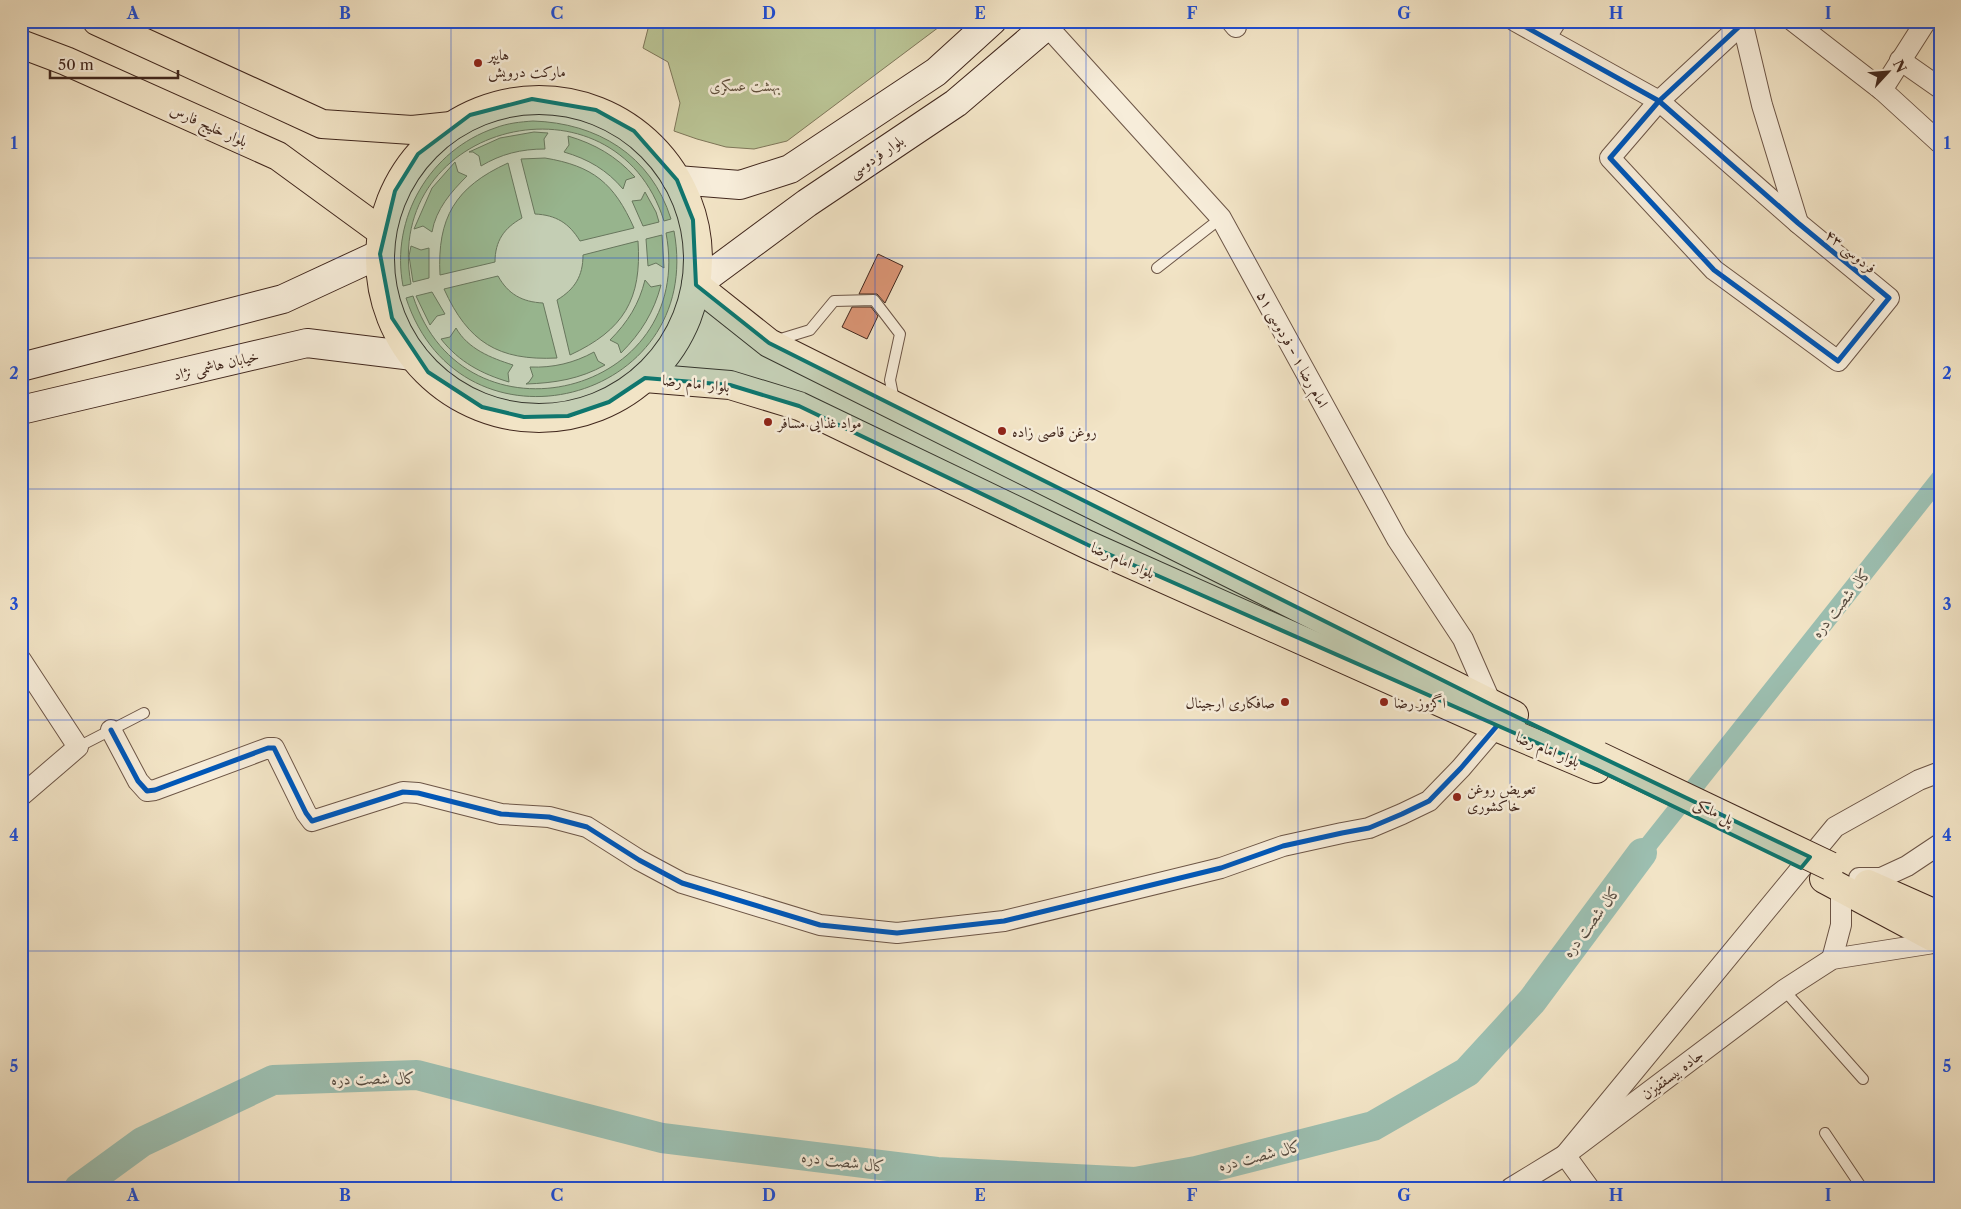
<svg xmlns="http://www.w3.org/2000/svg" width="1961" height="1209" viewBox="0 0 1961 1209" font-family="'Libre Caslon Text',Amiri,serif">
<rect width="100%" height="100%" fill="#f2e4c6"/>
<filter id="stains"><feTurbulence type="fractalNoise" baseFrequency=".004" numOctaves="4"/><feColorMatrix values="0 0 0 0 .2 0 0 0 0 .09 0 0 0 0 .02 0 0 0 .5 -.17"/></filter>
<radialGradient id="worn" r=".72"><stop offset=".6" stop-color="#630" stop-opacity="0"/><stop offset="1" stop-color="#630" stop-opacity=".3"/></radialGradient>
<g fill="#bac495" stroke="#7e7659">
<path d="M650 21H947L787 141 754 149 726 147 697 139 674 131 680 103 668 62 643 48Z"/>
<path d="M533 121C597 123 651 155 671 219L664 221C615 65 381 122 411 284L403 286C390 218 430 150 495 128 508 123 520 122 533 121Z"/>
<path d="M534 132 548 133 544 139 545 149C521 149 501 154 481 166L479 156 473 152H469L500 138Z"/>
<path d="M568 136C595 144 616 156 635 177L626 180 623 189C607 170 588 159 564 152L569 145Z"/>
<path d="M545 158C593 166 614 183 634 228L580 241C569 223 556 215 535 214L521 159Z"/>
<path d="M455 162 458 172 467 176C451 192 436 209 432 232L423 226 414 229 432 188Z"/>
<path d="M508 163 522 218C504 228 495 241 495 262L440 275C437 218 455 187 508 163Z"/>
<path d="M645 192 656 212 659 222 643 226 632 201 641 200Z"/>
<path d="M674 231C706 403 461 466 406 298L413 296C464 454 697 395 666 233Z"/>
<path d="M662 235 664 268 656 263 648 266 646 239Z"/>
<path d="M638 241C642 299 624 330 570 355L557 300C575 289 583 276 583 255Z"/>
<path d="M411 246 421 250 429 248V278L413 282 409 256Z"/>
<path d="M498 276C508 294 522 302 543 303L557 358C498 361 468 342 444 289Z"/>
<path d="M645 280 651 287 661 285C654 312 641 333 621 353L618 344 610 340C628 322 639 304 645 280Z"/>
<path d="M432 292 445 314 437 316 430 325 416 296Z"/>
<path d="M456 328C468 349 491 358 513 365L508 373 509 382C482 374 459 362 441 339L450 337Z"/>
<path d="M594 352 598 361 605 365C580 379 555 383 526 384L529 382 533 376 530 367C553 368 574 363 594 352Z"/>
</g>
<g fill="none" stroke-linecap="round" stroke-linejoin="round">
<path stroke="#9cbfb1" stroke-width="18" d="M1642 853 1940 478"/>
<path stroke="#9cbfb1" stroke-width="30" d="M79 1188 142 1142 273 1080 417 1075 662 1138 937 1172 1135 1182 1196 1171 1373 1126 1467 1072 1532 1001 1642 853"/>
</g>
<g fill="#db9575" stroke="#41271d">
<path d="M878 254 903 266 885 303 877 294H859Z"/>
<path d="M852 307H871L878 316 867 339 842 327Z"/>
</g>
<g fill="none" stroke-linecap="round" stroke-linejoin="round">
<g stroke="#6d5647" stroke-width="12">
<g id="lane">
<path d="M1157 268 1221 218"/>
<path d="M774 341 810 330 834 301 874 300 900 334 890 380 894 400"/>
<path d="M78 747 144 713"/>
<path d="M1784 990 1863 1079"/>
<path d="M1825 1133 1862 1188"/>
</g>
</g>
<g stroke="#6d5647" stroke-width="22">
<g id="street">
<path d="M1231 21 1236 27"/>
<path d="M1515 21 1659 101 1798 223 1889 298 1838 361 1714 270 1610 158 1659 101 1742 24"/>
<path d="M1742 21 1762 105 1798 223"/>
<path d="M1793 21 1882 90 1940 143"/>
<path d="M1047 26 1221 218 1397 539 1463 639 1492 705"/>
<path d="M1546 37 1556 21"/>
<path d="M1900 60 1940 88"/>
<path d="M1882 90 1926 21"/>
<path d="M21 660 78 747 21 796"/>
<path d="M111 730 138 781 147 791 155 790 268 748H274L306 813 312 821 403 792 418 793 501 814 549 817 587 827 639 860 682 883 820 925 897 933 1004 921 1221 868 1283 846 1342 833 1369 828 1402 814 1429 801 1461 768 1496 727"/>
<path d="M1859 878H1881L1907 866 1940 844"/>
<path d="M1832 959 1841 925V888"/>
<path d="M1511 1188 1565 1155 1784 990 1832 959 1940 942"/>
<path d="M1589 1188 1565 1155 1835 827 1919 780 1940 772"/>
</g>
</g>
<g stroke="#41271d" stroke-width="30">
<g id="secondary">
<path d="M677 180 740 185 790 169 936 72 992 21"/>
<path d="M696 285 807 203 956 103 1052 21"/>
<path d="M21 367 283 299 380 254"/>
<path d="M21 410 307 343 413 356"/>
</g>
</g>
<g stroke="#41271d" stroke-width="30">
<g id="primary">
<path d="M97 21 322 124 412 130 451 126"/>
<path d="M21 44 66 61 278 156 382 232"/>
<circle cx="539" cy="259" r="159"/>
<path d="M696 285 769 343 1514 715"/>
<path d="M645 378 730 385 799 406 1088 545 1496 727 1596 769"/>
<path d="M1824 879 1940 941"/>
<path d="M1868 884 1940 916"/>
</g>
</g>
<use href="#lane" stroke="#f7edda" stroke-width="10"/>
<use href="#street" stroke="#f7edda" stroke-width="20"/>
<use href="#secondary" stroke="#f7edda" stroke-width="28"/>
<use href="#primary" stroke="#f2e4c6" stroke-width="28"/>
<g stroke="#41271d" stroke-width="30" stroke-linecap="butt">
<path id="primary-bridge" d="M1599 756 1830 866"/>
</g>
<use href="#primary-bridge" stroke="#f2e4c6" stroke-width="28"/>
<g stroke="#f7edda" stroke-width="8">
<g id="cycleway">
<path d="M1515 21 1659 101 1798 223 1889 298 1838 361 1714 270 1610 158 1659 101 1742 24"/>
<path d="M111 730 138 781 147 791 155 790 268 748H274L306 813 312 821 403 792 418 793 501 814 549 817 587 827 639 860 682 883 820 925 897 933 1004 921 1221 868 1283 846 1342 833 1369 828 1402 814 1429 801 1461 768 1496 727"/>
</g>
</g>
<use href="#cycleway" stroke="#0057b8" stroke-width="5"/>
</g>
<path fill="#0f766e" fill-opacity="0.2" stroke="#0f766e" stroke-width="4" stroke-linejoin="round" d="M532 99 596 110 634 131 677 180 693 220 696 285 769 343 1492 705 1810 857 1801 868 1596 769 1088 545 799 406 730 385 645 378 609 402 568 416 524 417 482 407 428 372 392 318 380 254 395 191 418 154 470 115Z"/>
<path fill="none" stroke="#1d4ed8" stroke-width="1" stroke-opacity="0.55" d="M239 21V1188M451 21V1188M663 21V1188M875 21V1188M1086 21V1188M1298 21V1188M1510 21V1188M1722 21V1188M21 258H1940M21 489H1940M21 720H1940M21 951H1940"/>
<g fill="#8f2418" stroke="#f7edda" stroke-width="2">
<circle cx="478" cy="63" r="5"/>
<circle cx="768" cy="422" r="5"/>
<circle cx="1002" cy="431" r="5"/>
<circle cx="1285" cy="702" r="5"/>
<circle cx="1384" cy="702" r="5"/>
<circle cx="1457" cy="797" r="5"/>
</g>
<g text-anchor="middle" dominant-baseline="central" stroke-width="5" stroke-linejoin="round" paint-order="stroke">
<g font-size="15" fill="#41271d" stroke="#f7edda" text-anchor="start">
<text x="488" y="54">هایپر<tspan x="488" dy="17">مارکت درویش</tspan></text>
<text x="778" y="422">مواد غذایی مسافر</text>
<text x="1012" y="431">روغن قاصی زاده</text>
<text x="1275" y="702" text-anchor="end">صافکاری ارجینال</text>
<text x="1394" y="702">اگزوز رضا</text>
<text x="1467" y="788">تعویض روغن<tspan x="1467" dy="17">خاکشوری</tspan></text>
</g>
<g font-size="15" font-style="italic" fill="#5f4e3b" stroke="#f7edda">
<text x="745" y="85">بهشت عسکری</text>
</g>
<g font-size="15" fill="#41271d" stroke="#f7edda">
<text transform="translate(209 125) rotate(24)">بلوار خلیج فارس</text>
<text transform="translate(876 156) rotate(-34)">بلوار فردوسی</text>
<text transform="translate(1851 251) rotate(39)">فردوسی ۴۳</text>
<text transform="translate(1293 349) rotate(61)">امام رضا ۱ - فردوسی ۵۱</text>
<text transform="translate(216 365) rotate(-13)">خیابان هاشمی نژاد</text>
<text transform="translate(696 383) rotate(6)">بلوار امام رضا</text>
<text transform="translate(1123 560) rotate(24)">بلوار امام رضا</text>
<text transform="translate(1548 749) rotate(23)">بلوار امام رضا</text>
<text transform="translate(1714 811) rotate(25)">پل ملکی</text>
<text transform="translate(1672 1074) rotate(-37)">جاده بیسقفیزن</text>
</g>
<g font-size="16" font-style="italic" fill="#584d42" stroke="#f7edda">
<text transform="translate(1841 602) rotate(-51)">کال شصت دره</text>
<text transform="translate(1591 921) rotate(-53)">کال شصت دره</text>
<text transform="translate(374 1078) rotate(-1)">کال شصت دره</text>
<text transform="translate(1260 1155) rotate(-14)">کال شصت دره</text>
<text transform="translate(844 1161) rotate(7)">کال شصت دره</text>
</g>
</g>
<rect width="1961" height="1209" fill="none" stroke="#f2e4c6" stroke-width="55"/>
<g transform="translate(1888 72) rotate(64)" stroke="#f7edda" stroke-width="4" paint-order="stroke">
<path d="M0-4L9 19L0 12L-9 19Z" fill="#41271d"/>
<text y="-8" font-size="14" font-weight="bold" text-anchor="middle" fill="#41271d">N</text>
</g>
<path d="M50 70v8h128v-8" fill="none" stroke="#41271d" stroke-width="2.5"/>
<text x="58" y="70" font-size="15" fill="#41271d" stroke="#f7edda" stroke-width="4" paint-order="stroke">50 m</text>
<rect x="28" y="28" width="1906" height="1154" fill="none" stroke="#1d4ed8" stroke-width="2"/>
<g font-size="16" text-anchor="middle" font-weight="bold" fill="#1d4ed8">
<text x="133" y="19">A</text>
<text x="345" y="19">B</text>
<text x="557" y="19">C</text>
<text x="769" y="19">D</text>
<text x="980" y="19">E</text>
<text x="1192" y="19">F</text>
<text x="1404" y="19">G</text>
<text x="1616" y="19">H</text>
<text x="1828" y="19">I</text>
<text x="14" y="149">1</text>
<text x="1947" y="149">1</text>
<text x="14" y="379">2</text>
<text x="1947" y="379">2</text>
<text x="14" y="610">3</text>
<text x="1947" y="610">3</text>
<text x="14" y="841">4</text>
<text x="1947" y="841">4</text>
<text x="14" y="1072">5</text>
<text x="1947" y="1072">5</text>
<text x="133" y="1201">A</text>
<text x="345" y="1201">B</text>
<text x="557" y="1201">C</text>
<text x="769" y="1201">D</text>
<text x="980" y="1201">E</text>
<text x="1192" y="1201">F</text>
<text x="1404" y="1201">G</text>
<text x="1616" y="1201">H</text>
<text x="1828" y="1201">I</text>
</g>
<rect width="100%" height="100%" filter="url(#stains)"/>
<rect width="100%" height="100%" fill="url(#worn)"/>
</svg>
